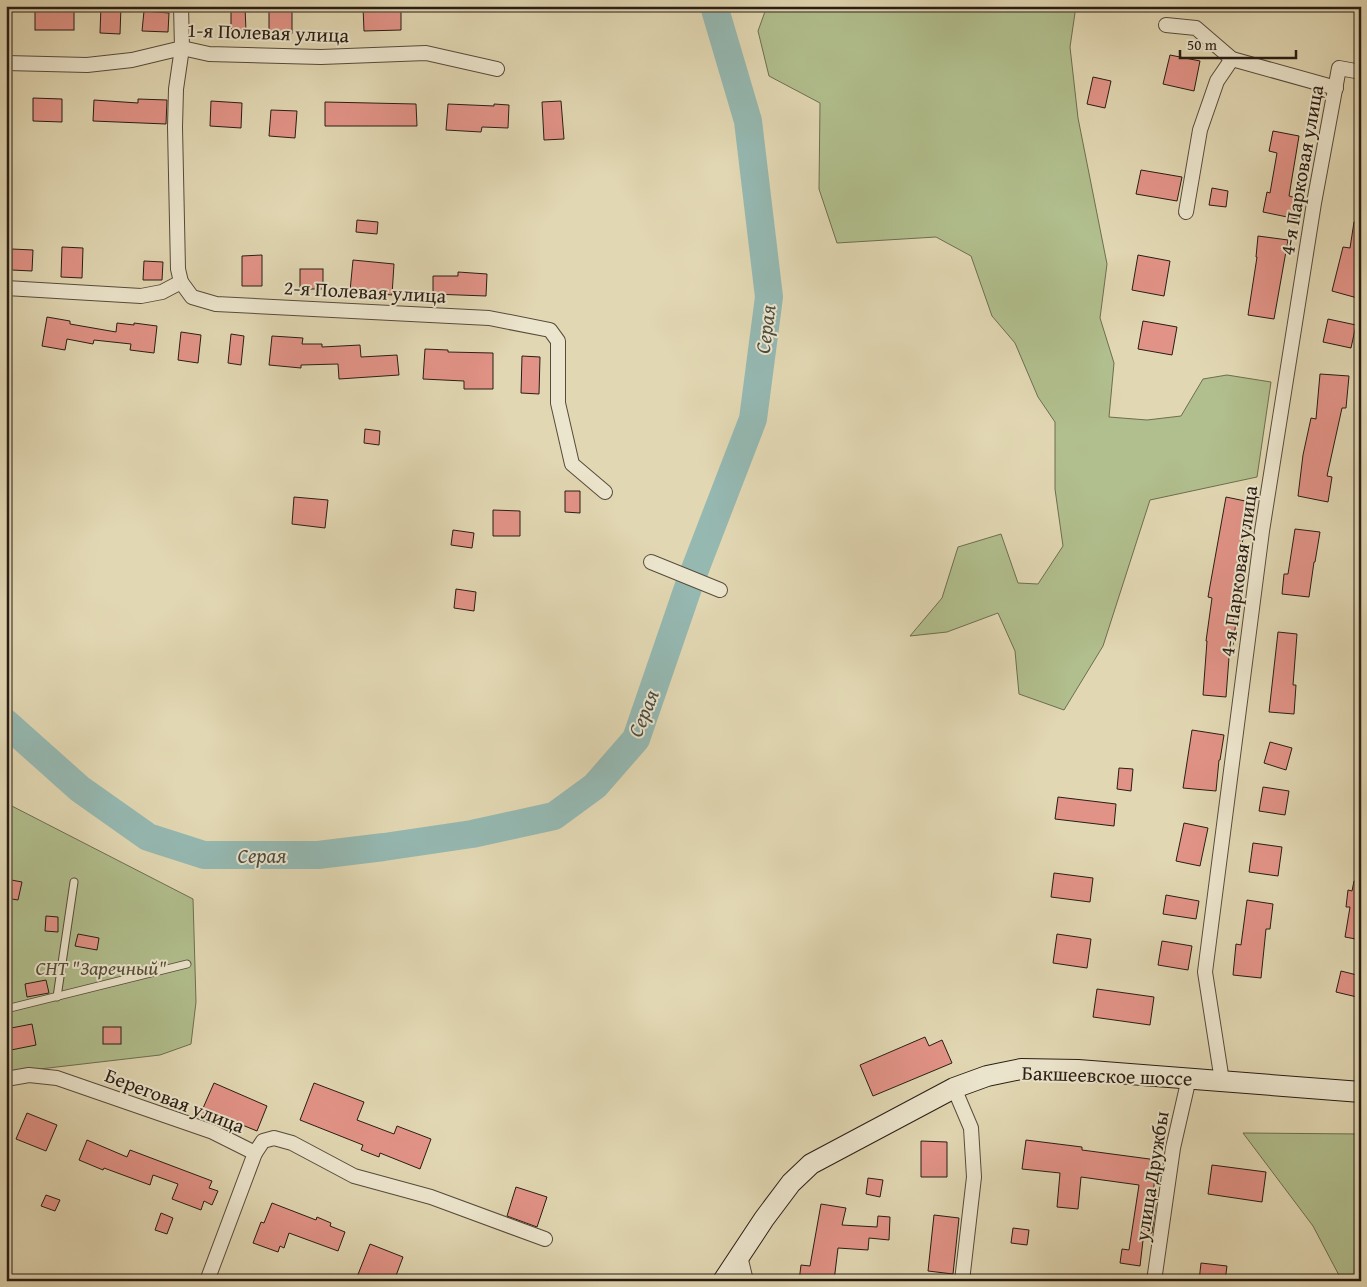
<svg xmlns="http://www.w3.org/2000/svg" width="1367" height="1287" viewBox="0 0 1367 1287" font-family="'Gentium Book Plus',serif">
<rect width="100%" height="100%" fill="#e1d7b2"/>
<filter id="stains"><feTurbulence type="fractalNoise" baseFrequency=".004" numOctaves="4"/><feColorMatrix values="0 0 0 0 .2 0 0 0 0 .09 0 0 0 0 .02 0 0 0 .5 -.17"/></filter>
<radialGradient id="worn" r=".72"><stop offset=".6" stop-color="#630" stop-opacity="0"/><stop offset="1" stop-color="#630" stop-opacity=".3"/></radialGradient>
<g fill="#b1be8d" stroke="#6d6e50">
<path d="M767 6H1076L1070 47 1078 118 1107 264 1100 318 1114 363 1109 417 1147 420 1181 416 1203 379 1227 375 1271 382 1257 477 1150 500 1103 646 1064 710 1019 694 1015 651 998 613 947 632 910 636 942 598 958 547 1001 534 1018 583 1038 584 1063 546 1055 489V422L1038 397 1015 343 992 316 971 256 936 237 837 243 819 189 820 103 769 76 758 31Z"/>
<path d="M6 803 193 899 196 1002 191 1044 160 1055 31 1070 6 1074Z"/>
<path d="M1243 1133 1361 1134V1281H1342L1313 1226Z"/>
</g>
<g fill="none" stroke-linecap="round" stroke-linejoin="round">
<path stroke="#95b8b1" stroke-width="28" d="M6 723 80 789 148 837 204 855H318L384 847 472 834 554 816 595 786 636 739 689 585 753 419 769 297 748 121 714 6"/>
</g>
<g fill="#e29387" stroke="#291d14">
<rect x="35" y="6" width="39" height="24"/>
<path d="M101 6H121L120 34 100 33Z"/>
<rect x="269" y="6" width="23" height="27"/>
<path d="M376 6H401V30L364 31 363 7Z"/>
<path d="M231 7H245L246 31H231Z"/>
<path d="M144 11 169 13 168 32 142 31Z"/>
<path d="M1170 55 1200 61 1194 91 1163 84Z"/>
<path d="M1093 77 1111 81 1105 108 1087 104Z"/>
<path d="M33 98 62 99V122L33 121Z"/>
<path d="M138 99 167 100 166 124 93 121 94 100 138 103Z"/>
<path d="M211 101 242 103 241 128 210 126Z"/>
<path d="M561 101 564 139 544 140 542 102Z"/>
<path d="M325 102 416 104 417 126H325Z"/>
<path d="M448 104 494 106V104L509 105 508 128 482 127 481 132 446 130Z"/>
<path d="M271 110 297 111 295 138 269 136Z"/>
<path d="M1273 131 1299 136 1289 196 1301 199 1297 219 1263 212 1267 192 1270 193 1277 153 1269 151Z"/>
<path d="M1141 170 1182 177 1177 201 1136 194Z"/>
<path d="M1212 188 1228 191 1226 207 1209 205Z"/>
<path d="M357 220 378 222 377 234 356 232Z"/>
<path d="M1354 222H1361V299L1332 291 1343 247 1350 248Z"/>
<path d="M1258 236 1288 240 1274 319 1248 315 1257 257H1256Z"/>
<path d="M62 247 83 248 82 278 61 277Z"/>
<path d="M12 249 33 250 32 271 12 270Z"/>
<path d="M262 255V286H242V256Z"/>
<path d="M1138 255 1170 261 1164 296 1132 290Z"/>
<path d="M353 260 394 264 392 295 350 291Z"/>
<path d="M144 261 163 262 162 280H143Z"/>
<rect x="300" y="269" width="23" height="20"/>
<path d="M458 272 487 274 486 296 433 294V276H458Z"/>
<path d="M47 317 70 321V324L116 332 117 323 134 325V323L157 326 154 353 130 350 131 344 94 340 93 344 67 339 65 350 42 346Z"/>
<path d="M1328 319 1356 325 1351 348 1323 342Z"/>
<path d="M1143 321 1177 327 1172 355 1138 349Z"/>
<path d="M181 332 201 335 198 363 178 360Z"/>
<path d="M231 334 244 336 241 365 228 363Z"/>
<path d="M272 336 303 338 302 344H322V347L360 345 361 357 397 355 399 375 339 379 338 364 301 365V368L269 365Z"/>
<path d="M425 349 448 350V352L493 353V389H464V381L423 379Z"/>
<path d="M522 356 540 357 539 394 521 393Z"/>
<path d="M1320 374 1349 376 1346 408H1342L1327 476 1332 477 1328 502 1298 496 1303 455 1311 418 1316 419Z"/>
<path d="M365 429 380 431 379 445 364 443Z"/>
<path d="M565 491H580V513L565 512Z"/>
<path d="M294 497 328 500 325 528 292 524Z"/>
<path d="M1226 497 1250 502 1238 565 1244 567 1233 622H1236L1233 645 1230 644 1226 697 1203 695 1207 641H1206L1212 598 1208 597Z"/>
<path d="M493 510 520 511V536H493Z"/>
<path d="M1295 529 1320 532 1315 562H1314L1309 597 1282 594 1284 574H1288Z"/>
<path d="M453 530 474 533 472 548 451 545Z"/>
<path d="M456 589 476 592 474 611 454 608Z"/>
<path d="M1278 632 1297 634 1293 685H1296L1294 714 1269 712Z"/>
<path d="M1192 730 1224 735 1220 760H1219L1216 791 1183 788Z"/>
<path d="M1270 742 1292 748 1286 770 1264 763Z"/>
<path d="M1119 768 1133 769 1131 791 1117 789Z"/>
<path d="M1263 787 1289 791 1285 815 1259 811Z"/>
<path d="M1058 797 1116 804 1114 826 1055 819Z"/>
<path d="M1184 823 1208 828 1200 866 1176 861Z"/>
<path d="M1253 843 1282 847 1278 876 1249 872Z"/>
<path d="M1054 873 1093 878 1090 902 1051 897Z"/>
<path d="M6 879 22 882 18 900 6 898Z"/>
<path d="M1354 881 1361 882V940L1345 937 1350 907H1346L1348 890 1352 891Z"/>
<path d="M1166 895 1199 901 1196 919 1163 914Z"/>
<path d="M1247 900 1273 904 1270 929H1266L1261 978 1233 975 1236 944 1241 945Z"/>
<path d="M46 916 58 917V932L45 931Z"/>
<path d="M78 934 99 938 97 950 75 946Z"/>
<path d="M1057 934 1091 939 1087 968 1053 963Z"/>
<path d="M1162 941 1192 946 1188 970 1158 965Z"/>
<path d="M1341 971 1361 976V998L1336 992Z"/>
<path d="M46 980 49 993 27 997 25 984Z"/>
<path d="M1097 989 1154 997 1150 1025 1093 1017Z"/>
<path d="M32 1024 36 1045 6 1051V1029Z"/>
<rect x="103" y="1027" width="18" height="17"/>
<path d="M925 1037 929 1046 942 1040 952 1063 873 1096 860 1065Z"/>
<path d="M214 1083 267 1106 257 1131 230 1120 227 1127 200 1115Z"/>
<path d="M314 1083 364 1102 357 1120 394 1134 397 1126 431 1139 420 1169 380 1153 379 1157 361 1150 363 1145 300 1120Z"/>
<path d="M27 1113 57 1125 46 1151 16 1139Z"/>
<path d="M87 1140 127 1157 130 1150 212 1181 209 1188 218 1191 212 1205 204 1201 201 1210 172 1199 178 1184 153 1175 150 1185 104 1168 103 1170 79 1160Z"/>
<path d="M1026 1140 1082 1147V1150L1157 1160 1152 1203 1156 1204 1152 1233 1144 1232 1140 1266 1120 1263 1122 1249 1129 1250 1139 1185 1081 1177 1078 1209 1057 1207 1060 1173 1022 1169Z"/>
<path d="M921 1141 947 1142V1177H921Z"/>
<path d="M1212 1165 1266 1172 1262 1202 1208 1194Z"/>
<path d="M868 1178 883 1180 880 1197 866 1194Z"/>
<path d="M516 1187 547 1197 537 1227 507 1216Z"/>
<path d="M46 1195 60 1200 55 1211 41 1206Z"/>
<path d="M272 1203 316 1220 317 1217 331 1223 330 1226 345 1232 338 1251 289 1233 284 1248 280 1246 278 1252 253 1243 261 1222 264 1223Z"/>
<path d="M821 1204 846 1208 842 1225 877 1227 878 1216 890 1217 889 1240 869 1238 868 1250 838 1248 834 1281H799L801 1265 810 1266Z"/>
<path d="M161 1213 173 1218 167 1234 155 1230Z"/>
<path d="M934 1215 959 1218 953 1274 928 1271Z"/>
<path d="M1013 1228 1029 1230 1027 1245 1011 1243Z"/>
<path d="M370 1244 403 1257 394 1281H368L357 1277Z"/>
<path d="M1201 1263 1227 1266 1225 1281H1199Z"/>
</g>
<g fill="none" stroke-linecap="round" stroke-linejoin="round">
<g stroke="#574c3c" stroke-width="9">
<g id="lane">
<path d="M57 997 74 882"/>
<path d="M6 1009 187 964"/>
</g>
</g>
<g stroke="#574c3c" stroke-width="16">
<g id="street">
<path d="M1166 25 1196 28 1232 59 1336 88"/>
<path d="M6 63 87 65 132 60 182 48 209 54 321 57 426 53 497 69"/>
<path d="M1186 212 1200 130 1217 81 1232 59"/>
<path d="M181 282 178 269 175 127 176 89 182 48 181 6"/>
<path d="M6 288 141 296 162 292 181 282 192 297 216 304 489 318 550 330 558 341V403L572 464 605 492"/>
<path d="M651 562 720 590"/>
<path d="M6 1079 29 1075 57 1078 213 1132 255 1153 263 1141 274 1138 292 1143 354 1176 431 1197 545 1239"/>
<path d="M1222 1081 1205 972 1262 531 1314 203 1339 68 1361 72"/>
<path d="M954 1088 971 1128 974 1177 962 1281"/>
<path d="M740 1256 746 1281"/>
<path d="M207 1281 255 1153"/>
<path d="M1154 1281 1173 1148 1189 1078"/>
</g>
</g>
<g stroke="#291d14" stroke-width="22">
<path id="secondary" d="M723 1281 764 1219 791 1183 811 1164 954 1088 987 1076 1021 1069 1078 1070 1361 1092"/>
</g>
<use href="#lane" stroke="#ece5cd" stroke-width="7"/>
<use href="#street" stroke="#ece5cd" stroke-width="14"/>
<use href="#secondary" stroke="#ece5cd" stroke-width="20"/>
</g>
<g text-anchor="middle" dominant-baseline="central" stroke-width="4" stroke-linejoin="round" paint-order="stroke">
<g font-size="20" fill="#291d14" stroke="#ece5cd">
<text transform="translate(268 32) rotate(2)">1-я Полевая улица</text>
<text transform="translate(1301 170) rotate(-80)">4-я Парковая улица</text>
<text transform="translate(365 291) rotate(3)">2-я Полевая улица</text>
<text transform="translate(1238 571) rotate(-82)">4-я Парковая улица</text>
<text transform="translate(1107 1075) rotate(2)">Бакшеевское шоссе</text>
<text transform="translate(175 1100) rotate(21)">Береговая улица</text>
<text transform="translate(1151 1176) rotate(-81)">улица Дружбы</text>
</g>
<g font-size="20" font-style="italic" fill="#524d38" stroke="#ece5cd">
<text x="101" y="967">СНТ "Заречный"</text>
</g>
<g font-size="21" font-style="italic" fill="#494c43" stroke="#ece5cd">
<text transform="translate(765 329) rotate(-83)">Серая</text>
<text transform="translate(643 713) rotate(-68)">Серая</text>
<text x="262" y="855">Серая</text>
</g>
</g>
<rect width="1367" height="1287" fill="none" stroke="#e1d7b2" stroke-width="25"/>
<rect x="8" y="8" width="1352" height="1272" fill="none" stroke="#291d14" stroke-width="2.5"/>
<rect x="12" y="12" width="1342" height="1262" fill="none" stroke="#291d14"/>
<path d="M1180 50v8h116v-8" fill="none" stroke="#291d14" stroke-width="2.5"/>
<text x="1187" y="50" font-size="15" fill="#291d14" stroke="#ece5cd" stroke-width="4" paint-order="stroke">50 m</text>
<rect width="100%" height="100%" filter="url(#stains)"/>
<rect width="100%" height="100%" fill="url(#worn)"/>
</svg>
